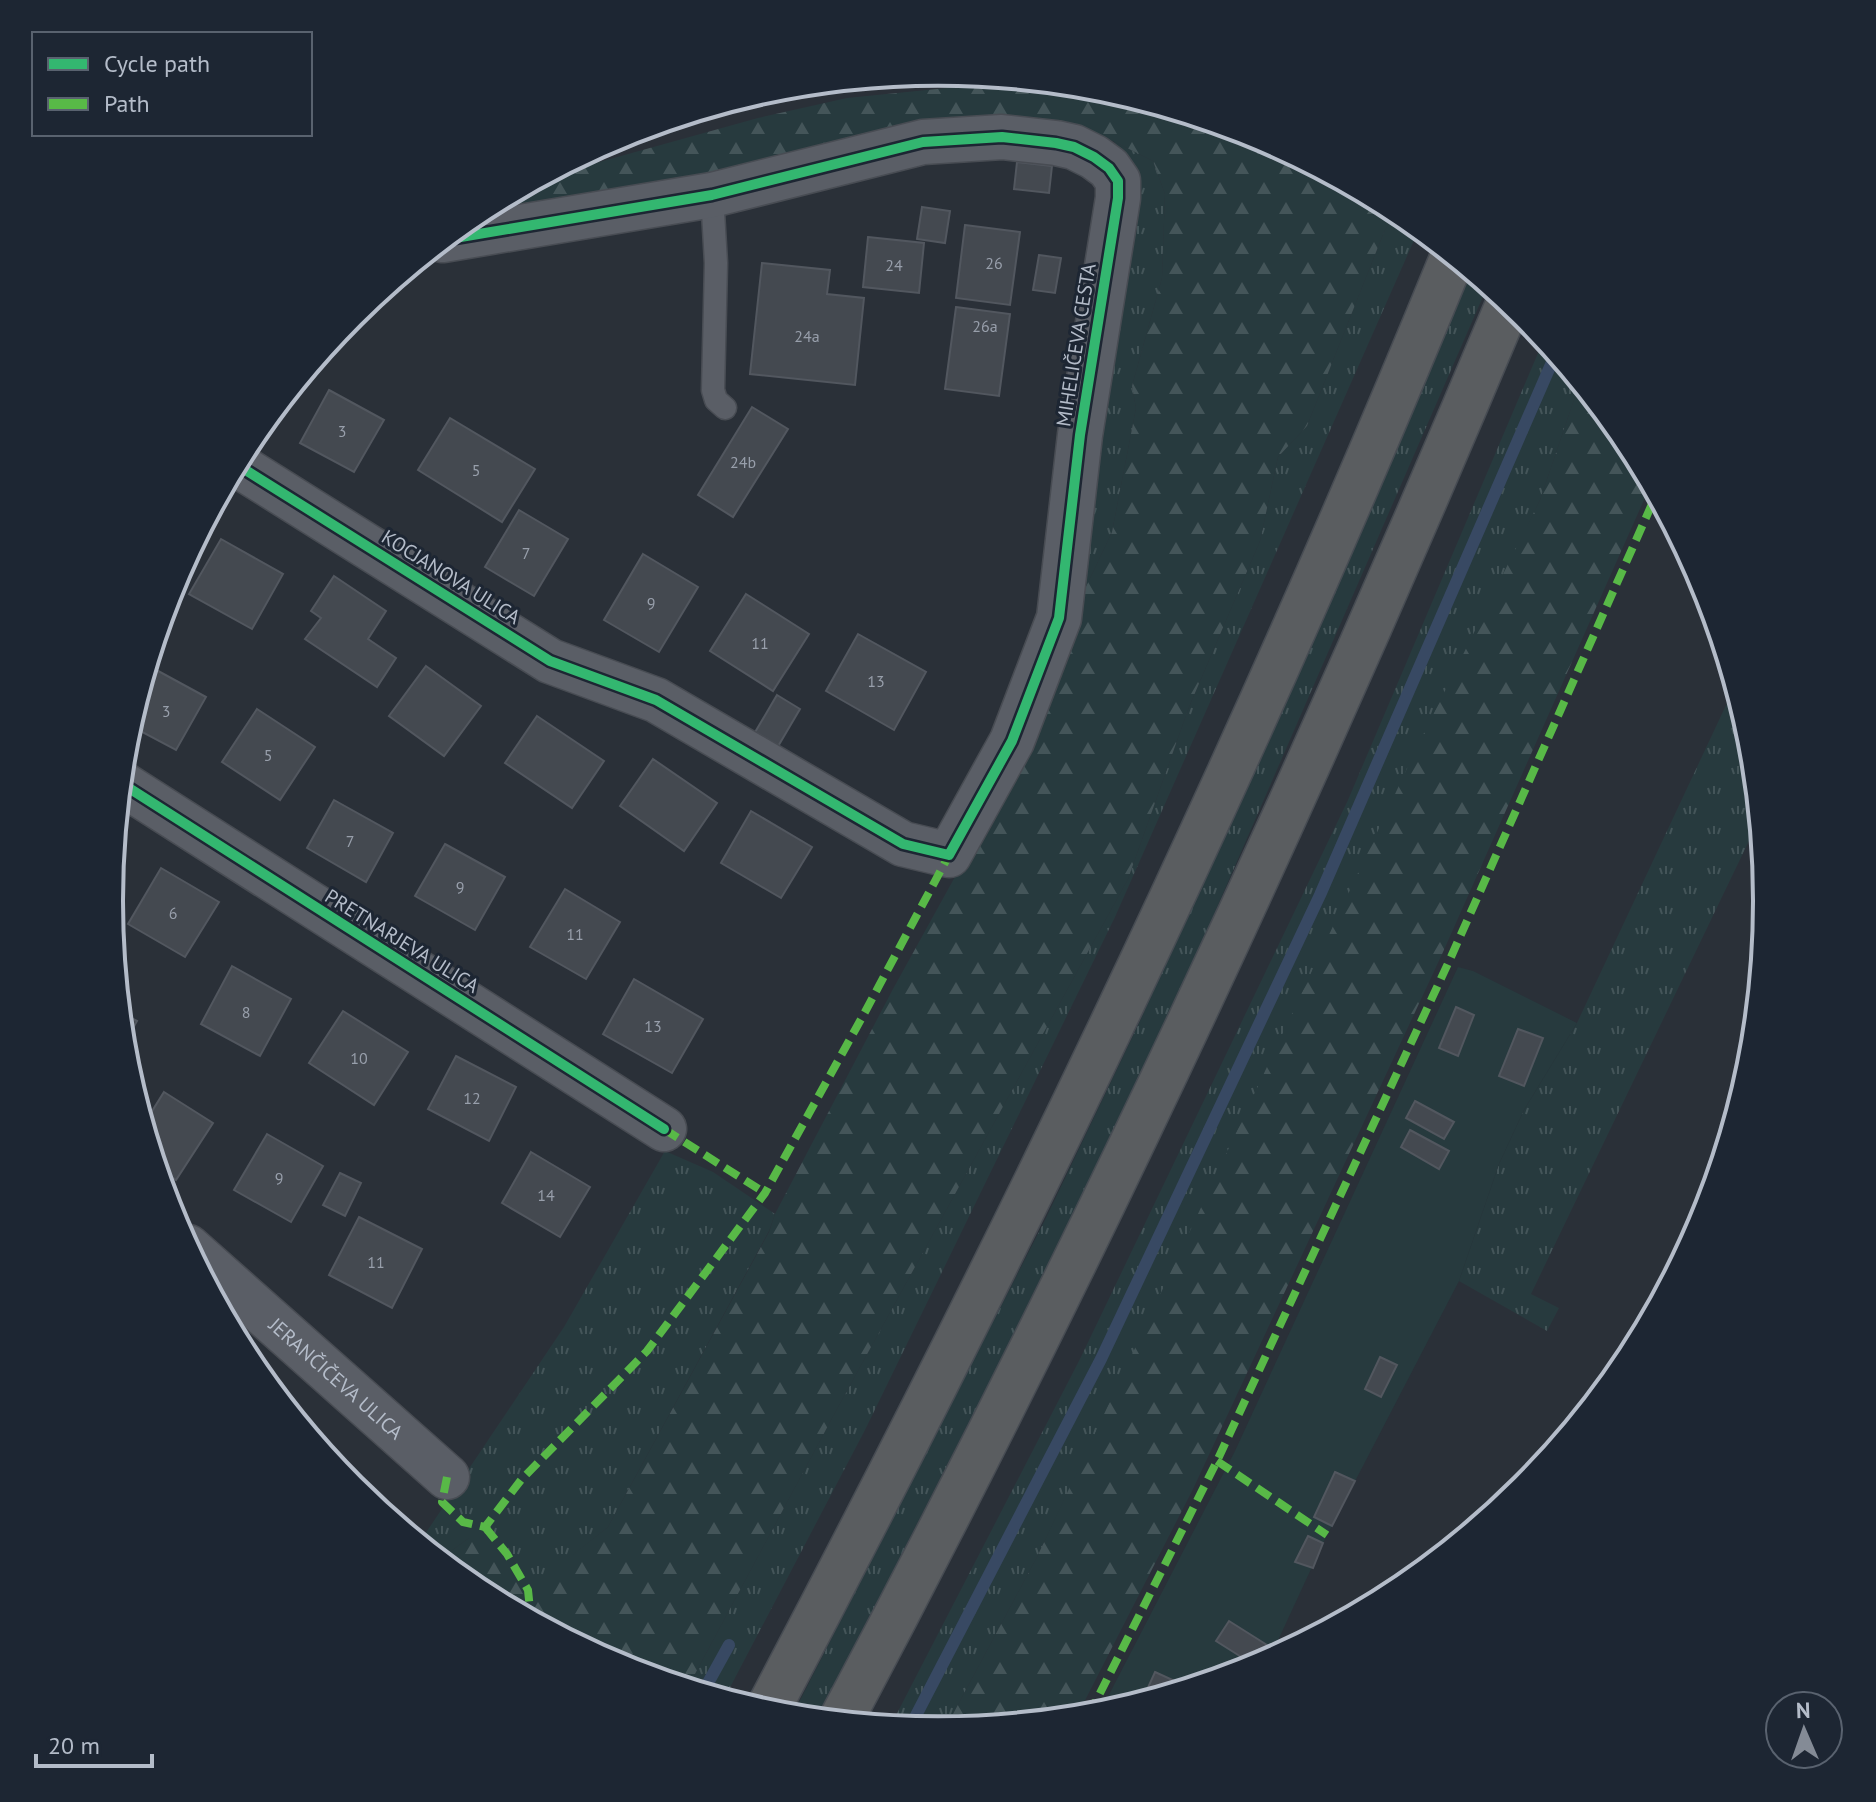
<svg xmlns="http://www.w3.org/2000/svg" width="1876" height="1802" viewBox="0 0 1876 1802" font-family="'PT Sans',sans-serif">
<defs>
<pattern id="grass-tufts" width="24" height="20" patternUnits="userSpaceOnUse" patternTransform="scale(2)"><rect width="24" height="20" fill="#273a3e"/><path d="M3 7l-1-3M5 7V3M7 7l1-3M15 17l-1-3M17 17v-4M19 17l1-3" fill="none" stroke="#445559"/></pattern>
<pattern id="forest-firs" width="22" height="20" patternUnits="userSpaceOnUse" patternTransform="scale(2)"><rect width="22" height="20" fill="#273a3e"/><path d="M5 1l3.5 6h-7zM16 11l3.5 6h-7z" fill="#445559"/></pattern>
</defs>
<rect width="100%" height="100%" fill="#2a3038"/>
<g fill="url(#grass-tufts)">
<path d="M1113 141 1153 161 1165 194 1162 278 1132 386 1136 408 1112 532 1074 612 1126 156Z"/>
<path d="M1396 211 1419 229 1115 917 865 1430 725 1697 724 1698 688 1687 837 1409 1128 879 1189 707 1260 541 1278 457 1307 426 1384 232Z"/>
<path d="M1472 272 1488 285 1164 1029 992 1377 818 1718 792 1716 1045 1220 1140 1021Z"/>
<path d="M1544 339 1580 382 1540 500 1037 1557 945 1729 891 1725 1080 1359 1348 800Z"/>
<path d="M1735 686 1751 740 1759 820 1531 1294 1559 1308 1547 1331 1459 1281 1499 1164 1524 1110 1577 1023Z"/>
<path d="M665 1151 713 1172 775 1214 769 1231 608 1527 538 1583 523 1578 508 1551 469 1538 440 1559 419 1543 564 1327Z"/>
</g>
<g fill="url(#forest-firs)">
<path d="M1027 86 1096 94 1147 102 1256 135 1396 211 1384 232 1307 426 1278 457 1260 541 1189 707 1128 879 837 1409 688 1687 620 1667 477 1590 440 1559 469 1538 486 1534 508 1551 523 1578 538 1582 608 1527 769 1232 775 1214 893 989 998 799 1074 612 1112 532 1136 408 1132 386 1162 278 1165 194 1153 161 1113 141 1006 119 915 120 774 159 659 185 470 218 478 211 538 179 758 118 847 98 957 87Z"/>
<path d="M1580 382 1628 441 1651 484 1443 952 1193 1489 1077 1716 945 1729 1037 1557 1419 743 1540 500Z"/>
</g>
<path fill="#273a3e" d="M1458 967 1473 971 1577 1023 1524 1110 1499 1164 1459 1281 1323 1543 1269 1660 1255 1667 1099 1714 1235 1451Z"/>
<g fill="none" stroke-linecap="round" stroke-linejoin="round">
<g stroke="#384963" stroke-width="12">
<path d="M703 1692 729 1645"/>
<path d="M910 1727 1101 1359 1320 895 1556 353"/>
</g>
</g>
<g fill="#444950" stroke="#52575f" stroke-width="2">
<path d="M1017 162 1052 166 1049 193 1014 189Z"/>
<path d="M922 207 950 211 945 243 917 239Z"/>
<path d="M965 225 1020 232 1010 305 956 298Z"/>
<path d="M868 237 924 243 919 293 863 287Z"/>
<path d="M1039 255 1061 258 1055 293 1033 290Z"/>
<path d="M762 263 830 270 827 294 864 298 855 385 750 374Z"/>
<path d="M956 307 1010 314 999 396 945 389Z"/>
<path d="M301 377 305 379 265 441 254 434Z"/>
<path d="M329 390 384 420 354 472 300 443Z"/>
<path d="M752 407 788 429 733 517 698 495Z"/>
<path d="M450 418 535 469 502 522 418 470Z"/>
<path d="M519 510 568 539 534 596 485 567Z"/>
<path d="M221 539 283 574 252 629 189 594Z"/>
<path d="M643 554 698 587 659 652 604 620Z"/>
<path d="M334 576 386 611 368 639 396 658 377 687 305 639 321 618 311 611Z"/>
<path d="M746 594 809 634 773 691 710 651Z"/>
<path d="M858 634 926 672 894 730 826 691Z"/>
<path d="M149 666 206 697 176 750 129 725Z"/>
<path d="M426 666 481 706 444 756 389 716Z"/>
<path d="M777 695 800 709 777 748 754 734Z"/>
<path d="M257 709 315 747 280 800 222 762Z"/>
<path d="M537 716 604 761 572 808 505 763Z"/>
<path d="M653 759 717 803 684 851 620 806Z"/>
<path d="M334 800 393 833 366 882 307 848Z"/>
<path d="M751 811 812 847 781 898 721 863Z"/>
<path d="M445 844 505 877 475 930 415 896Z"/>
<path d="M161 868 219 902 185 957 128 924Z"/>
<path d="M565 889 620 922 586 979 530 947Z"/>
<path d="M232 966 291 999 260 1056 201 1024Z"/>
<path d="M634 979 703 1019 672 1073 603 1034Z"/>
<path d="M1456 1007 1474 1015 1458 1056 1439 1048Z"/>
<path d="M343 1011 408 1052 374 1105 309 1063Z"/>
<path d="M120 1012 137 1021 123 1046Z"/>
<path d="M1518 1029 1543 1038 1524 1086 1499 1076Z"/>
<path d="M456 1056 516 1087 489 1141 428 1109Z"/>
<path d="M164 1092 213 1123 176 1180 157 1167 144 1124Z"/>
<path d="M1415 1101 1454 1122 1444 1139 1406 1118Z"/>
<path d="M1410 1130 1449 1151 1439 1169 1401 1147Z"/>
<path d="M267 1134 323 1166 291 1222 234 1190Z"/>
<path d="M531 1152 590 1187 560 1237 502 1203Z"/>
<path d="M340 1173 361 1183 345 1216 323 1205Z"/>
<path d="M359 1217 422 1249 392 1308 329 1275Z"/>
<path d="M1380 1357 1397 1365 1381 1397 1365 1389Z"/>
<path d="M1335 1472 1355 1481 1332 1526 1314 1517Z"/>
<path d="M1308 1536 1323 1543 1313 1568 1295 1562Z"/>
<path d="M1229 1621 1267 1645 1254 1665 1216 1641Z"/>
<path d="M1155 1672 1188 1687 1157 1697 1146 1692Z"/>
</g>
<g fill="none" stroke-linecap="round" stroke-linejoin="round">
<g stroke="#484c53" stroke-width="25">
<path id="service" d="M712 195 716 263 713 390 716 400 725 408"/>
</g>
<g stroke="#484c53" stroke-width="47">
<g id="minor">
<path d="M236 464 550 661 656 700 903 844 949 855 1012 741 1059 618 1080 435 1118 198V181L1109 168 1094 157 1074 147 1056 143 1002 137 923 142 712 195 443 240"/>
<path d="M121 783 664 1129"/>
<path id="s1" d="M188 1247 447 1477"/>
</g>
</g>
<g stroke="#474c53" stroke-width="47">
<g id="motorway">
<path d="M767 1711C1017 1237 1250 753 1453 256"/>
<path d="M841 1720C1086 1259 1307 784 1509 302"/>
</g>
</g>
<use href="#service" stroke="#5a5e66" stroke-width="22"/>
<use href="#minor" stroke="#5a5e66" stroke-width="44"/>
<use href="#motorway" stroke="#5a5d60" stroke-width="44"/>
<g stroke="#58b947" stroke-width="8" stroke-dasharray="16 8" stroke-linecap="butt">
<path d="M664 1129 765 1193"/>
<path d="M1217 1461 1327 1535"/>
<path d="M447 1477 442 1502 463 1522 485 1527 521 1480 647 1351 765 1193 865 1012 949 855"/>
<path d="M485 1527 507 1554 528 1590 531 1619"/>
<path d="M1089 1715 1217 1461 1451 957 1656 495"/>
</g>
<g stroke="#1d2633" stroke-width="15">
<g id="cycleway">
<path d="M236 464 550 661 656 700 903 844 949 855 1012 741 1059 618 1080 435 1118 198V181L1109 168 1094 157 1074 147 1056 143 1002 137 923 142 712 195 443 240"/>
<path d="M121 783 664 1129"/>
</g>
</g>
<use href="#cycleway" stroke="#33b770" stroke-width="10"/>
</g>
<g text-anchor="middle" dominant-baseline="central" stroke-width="6" stroke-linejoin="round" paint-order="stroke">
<g font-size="16" fill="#989fab">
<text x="994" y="263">26</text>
<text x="894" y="265">24</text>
<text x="985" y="326">26a</text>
<text x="807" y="336">24a</text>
<text x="342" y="431">3</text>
<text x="743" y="462">24b</text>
<text x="476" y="470">5</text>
<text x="526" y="553">7</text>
<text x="651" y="603">9</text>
<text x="760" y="643">11</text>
<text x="876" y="681">13</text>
<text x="166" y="711">3</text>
<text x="268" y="755">5</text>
<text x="350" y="841">7</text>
<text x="460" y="887">9</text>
<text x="173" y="913">6</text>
<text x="575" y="934">11</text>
<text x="246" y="1012">8</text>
<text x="653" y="1026">13</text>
<text x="359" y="1058">10</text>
<text x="472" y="1098">12</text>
<text x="279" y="1178">9</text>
<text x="546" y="1195">14</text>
<text x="376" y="1262">11</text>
</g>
<g font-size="20" fill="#b4bcc9" stroke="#1d2633">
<text transform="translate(1076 345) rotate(-81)">MIHELIČEVA CESTA</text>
<text transform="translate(451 577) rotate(32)">KOCJANOVA ULICA</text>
<text transform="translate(402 941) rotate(32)">PRETNARJEVA ULICA</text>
<text stroke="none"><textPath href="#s1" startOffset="198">JERANČIČEVA ULICA</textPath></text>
</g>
</g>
<path d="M0 0H1876V1802H0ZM123 901a815 815 0 1 1 1630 0a815 815 0 1 1-1630 0Z" fill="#1d2633" fill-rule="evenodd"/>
<path fill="none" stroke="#b4bcc9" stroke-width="4" d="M123 901a815 815 0 1 1 1630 0a815 815 0 1 1-1630 0Z"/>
<rect x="32" y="32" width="280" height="104" fill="#1d2633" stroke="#59626f" stroke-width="2"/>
<rect x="48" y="58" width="40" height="12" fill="#33b770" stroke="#59626f" stroke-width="2"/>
<text x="104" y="72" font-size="24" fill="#b4bcc9">Cycle path</text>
<rect x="48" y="98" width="40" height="12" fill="#58b947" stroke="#59626f" stroke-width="2"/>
<text x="104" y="112" font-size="24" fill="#b4bcc9">Path</text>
<g transform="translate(1804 1730) rotate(358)"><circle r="38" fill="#1d2633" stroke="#59626f" stroke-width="2"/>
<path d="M0-6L14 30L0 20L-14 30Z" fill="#848b96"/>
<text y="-12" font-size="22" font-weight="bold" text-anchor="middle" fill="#b4bcc9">N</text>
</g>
<path d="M36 1754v12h116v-12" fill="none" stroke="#b4bcc9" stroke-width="4"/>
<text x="48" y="1754" font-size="24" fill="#b4bcc9" stroke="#1d2633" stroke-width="6" paint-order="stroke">20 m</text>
</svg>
